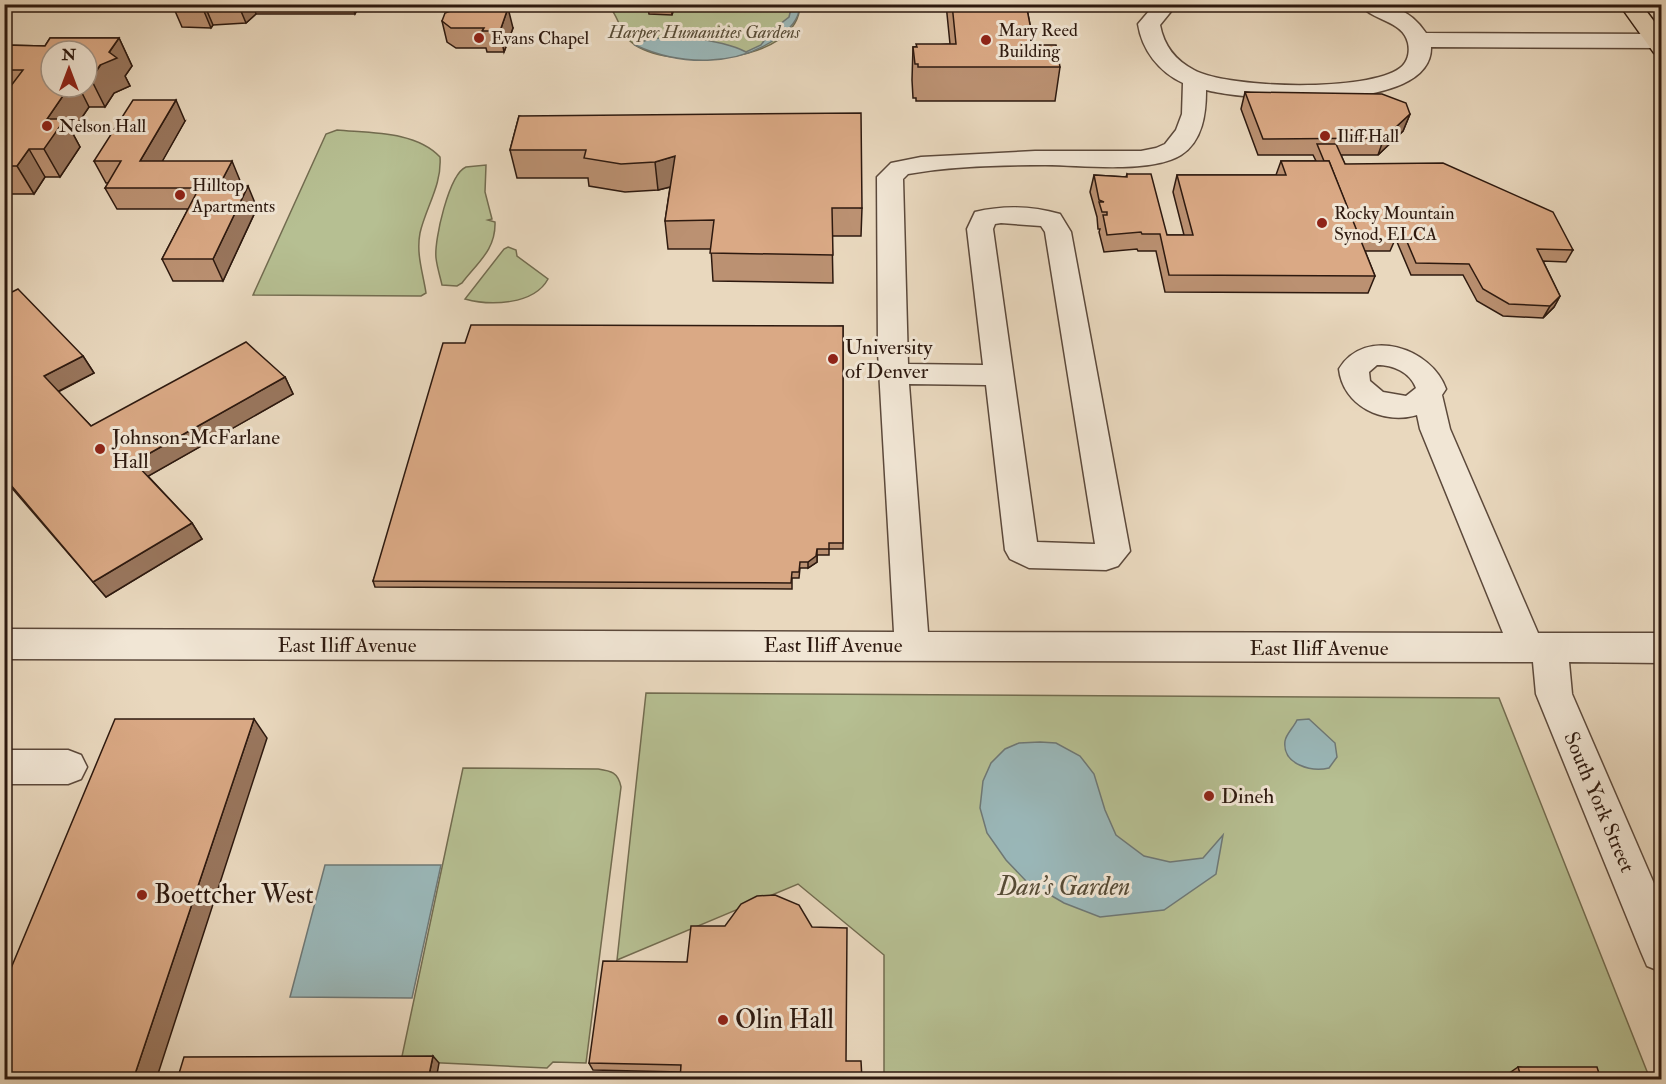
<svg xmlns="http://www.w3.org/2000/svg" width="1666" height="1084" viewBox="0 0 1666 1084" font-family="'IM FELL Double Pica',serif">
<rect width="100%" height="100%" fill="#e9d8be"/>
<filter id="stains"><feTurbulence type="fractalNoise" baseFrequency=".00333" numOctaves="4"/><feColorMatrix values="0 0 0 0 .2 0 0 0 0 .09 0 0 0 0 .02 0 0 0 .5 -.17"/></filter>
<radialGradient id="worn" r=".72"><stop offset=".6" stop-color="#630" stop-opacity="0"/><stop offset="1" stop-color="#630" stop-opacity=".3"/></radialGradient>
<g fill="#b6bf92" stroke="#726c50" stroke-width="1.5">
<path d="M608 5H800C798 64 674 70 635 45 619 35 620 17 608 5Z"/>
<path d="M337 130C370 133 416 131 440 157 442 185 426 207 420 233 416 254 423 273 426 293L421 296 253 295 326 134Z"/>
<path d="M486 165 485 192 492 219 488 220 495 222C496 250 477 263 462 283L457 286 442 285C440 276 437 267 436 258 434 240 449 174 466 167Z"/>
<path d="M508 247 516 250 517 256 548 279C534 305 490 306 465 299L504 249Z"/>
<path d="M646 693 1499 698 1650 1079H884V955L798 884 617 960Z"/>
<path d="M463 768 598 769C611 771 618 772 621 787L586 1063 553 1062 547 1068 401 1061Z"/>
</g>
<g fill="#9ab8ba" stroke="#6e7876" stroke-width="1.5">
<path d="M792 5H800C799 20 790 29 777 38 736 67 680 66 635 45 659 31 723 39 746 52L761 45 771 31 789 17Z"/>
<path d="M1309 719 1335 743 1337 757 1329 768C1312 772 1282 765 1285 741 1286 734 1294 727 1297 720Z"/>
<path d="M1040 742 1056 743 1080 756 1094 774 1105 810 1116 835 1144 856 1170 862 1203 858 1223 835 1216 874 1164 910 1100 917 1064 903 1026 881 1006 860 987 833 980 808 983 781 991 763 1005 749 1019 743Z"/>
<path d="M325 865H441L412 998 290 997Z"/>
</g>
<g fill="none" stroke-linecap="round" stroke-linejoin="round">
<g stroke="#5c493b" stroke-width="3">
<g id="minor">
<path d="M1155 4H1177L1160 25C1164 46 1175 60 1194 70 1230 89 1368 92 1400 68 1408 62 1410 52 1408 43 1403 20 1371 21 1360 4 1389 4 1408 7 1426 33L1662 34V48L1431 47C1433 115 1249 101 1206 90 1206 113 1203 141 1181 155 1150 174 1081 165 1045 165 1001 165 952 166 908 174L903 179 908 364 983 365 967 229 975 212C1005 205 1031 206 1060 214L1071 232 1130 551 1118 566 1106 570 1029 568 1010 559 1005 550 986 385 909 384 928 632 1503 633 1420 429 1417 415C1383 425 1343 406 1339 369 1365 326 1432 348 1446 389L1442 395 1450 429 1538 633H1662V663L1569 662 1572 694 1662 902V972L1647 966 1641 952 1536 694 1533 662 4 659V629L894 632 878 352 877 177 891 163 921 157 1035 151H1141L1156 148 1165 144 1176 130 1182 114 1183 83C1159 72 1142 50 1138 24ZM1001 223 1041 226 1045 232 1095 544 1037 542 993 229 995 224ZM1377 365C1393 365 1410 372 1416 388L1406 396 1383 392 1370 381 1369 372Z"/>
<path d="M4 750H68L81 755 87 767 81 779 68 784H4Z"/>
</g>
</g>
<g stroke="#2d190f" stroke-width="3">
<path id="major" d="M1619 4H1641L1662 32V55L1654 53Z"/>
</g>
<use href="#minor" fill="#f1e6d5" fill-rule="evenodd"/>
<use href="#major" fill="#e9d8be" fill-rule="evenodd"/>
</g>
<g fill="#bb9172" stroke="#2d190f" stroke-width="1.5" fill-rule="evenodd">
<path d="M172 4H360L355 14H256L246 23 213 25 211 28 182 27Z"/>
<path d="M649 4H675L672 15 649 14 648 8Z"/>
<path d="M946 4H1026L1034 45 1060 67 1055 101H916V98H913L912 80 913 47 950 44Z"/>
<path d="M442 21 513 28 504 52H487L486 48H456L447 42Z"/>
<path d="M50 38H119L132 66 125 76 130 86 114 93 105 107H89L72 132 80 147 60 177H45L34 194H4V45L45 46ZM51 51H87V87H51Z"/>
<path d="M1245 92 1410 114 1403 131 1378 155H1341L1345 164 1573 250 1566 262 1543 261 1560 296 1554 307 1543 318 1503 316 1477 301 1463 275H1411L1397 242H1394L1390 251H1365L1375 276 1368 293 1165 292 1156 251H1138L1137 249 1104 252 1099 232 1100 229H1098L1097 217 1090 192 1094 175 1126 177 1127 174 1167 235H1184L1173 192 1177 175H1276L1281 161H1316L1313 155H1258L1241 109Z"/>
<path d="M519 116 862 208 861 236H832L833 283 713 281 711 249H668L665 221 670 187 658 190 625 192 589 186 588 178H517L510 150Z"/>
<path d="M185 121 162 161 241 183 239 186 257 208 223 281H173L162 259 188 209H117L105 188 109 183H106L94 161Z"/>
<path d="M4 296 83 356 94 373 58 392 91 426 285 377 293 394 148 476 192 523 202 539 106 597 4 479Z"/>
<path d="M843 326V549H829V555H817V562L808 568H800L799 578H792V589L375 587 373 581 465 343Z"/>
<path d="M687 962 681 1072 593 1070 589 1063Z"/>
<path d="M1518 1067 1601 1080H1510L1508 1074Z"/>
</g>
<g fill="#99765d" stroke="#2d190f" stroke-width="1.5">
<path d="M201 4H204L213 25 211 28Z"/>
<path d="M238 4H253L256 14 246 23Z"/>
<path d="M352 4H360L355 14Z"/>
<path d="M673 4H675L672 15V9Z"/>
<path d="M508 8 513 28 504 52 500 31Z"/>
<path d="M119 38 132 66 125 76 130 86 114 93 105 107 91 79Z"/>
<path d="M69 87H79L89 107 72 132 80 147 60 177 44 149 47 119Z"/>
<path d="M176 100 185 121 150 183 140 161Z"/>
<path d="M1410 114 1403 131 1378 155 1384 138Z"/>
<path d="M29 149 45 177 34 194 17 166Z"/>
<path d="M675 156 678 185 658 190 655 162Z"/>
<path d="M232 161 241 183 228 208 219 186Z"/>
<path d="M248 186 257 208 223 281 213 259Z"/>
<path d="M1560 296 1554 307 1543 318 1550 306Z"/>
<path d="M83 356 94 373 55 393 44 376Z"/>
<path d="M285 377 293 394 145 478 134 462Z"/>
<path d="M192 523 202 539 106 597 93 582Z"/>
<path d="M817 549V562L808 568V562Z"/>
<path d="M254 719 267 738 156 1080H133Z"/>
<path d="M433 1056 439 1063 436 1080H428Z"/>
</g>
<g fill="#daa985" stroke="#2d190f" stroke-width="1.5">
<path d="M649 4H673L672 9 648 8Z"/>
<path d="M952 4H1026L1034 45H1056L1060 67H918V64H915L913 47H917L916 44H956Z"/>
<path d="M459 8H508L500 31H482L484 28H451L442 21 445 13Z"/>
<path d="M50 38H119L109 52 117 58 100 65 91 79H87V51H51V87H69L47 119H65L44 149H29L17 166H4V95L23 70H4V45L45 46Z"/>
<path d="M1245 92 1382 94 1406 103 1410 114 1384 138 1263 139Z"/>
<path d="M133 100H176L140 161H232L219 186H248L213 259H162L199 188H105L121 161H94Z"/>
<path d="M861 113 862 208H832L833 255 710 253 714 220 665 221 675 156 655 162 621 164 584 158 586 150H510L519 116Z"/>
<path d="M1317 144H1336L1345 164 1443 163 1553 212 1573 250 1537 249 1560 296 1550 306 1509 304 1483 289 1469 264 1416 263 1402 230H1391L1395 239 1360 240 1329 161H1324Z"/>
<path d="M1281 161H1329L1375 276 1169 275 1160 234H1142L1141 232 1107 235 1103 215H1107V212H1102L1099 202H1104L1099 200 1094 175 1127 177V174H1151L1167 235H1193L1177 175H1286Z"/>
<path d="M18 289 83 356 44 376 91 426 246 342 285 377 134 462 192 523 93 582 4 477V296Z"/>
<path d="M471 325 843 326V543H829V549H817L816 556 808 562H800L799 572H792L791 583 373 581 443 343H465Z"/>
<path d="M115 719H254L133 1080H4V985Z"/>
<path d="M775 895 799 905 812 927 847 928 846 1061H861L862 1080H680L681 1065 589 1063 603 961 687 962 691 926H725L741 904 757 896Z"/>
<path d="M433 1056 428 1080H177L184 1057Z"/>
<path d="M1518 1067H1597L1601 1080H1522Z"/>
</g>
<g fill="#8f2418" stroke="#f1e6d5" stroke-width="2">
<circle cx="479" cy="38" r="6"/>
<circle cx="986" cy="40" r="6"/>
<circle cx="47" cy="126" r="6"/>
<circle cx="1325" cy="136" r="6"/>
<circle cx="180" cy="195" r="6"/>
<circle cx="1322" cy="223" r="6"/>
<circle cx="833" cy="359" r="6"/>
<circle cx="100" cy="449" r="6"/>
<circle cx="1209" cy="796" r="6"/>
<circle cx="142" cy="895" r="6"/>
<circle cx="723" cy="1020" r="6"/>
</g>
<g text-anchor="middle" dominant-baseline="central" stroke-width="6" stroke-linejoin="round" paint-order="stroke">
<g font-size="18" fill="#2d190f" stroke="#f1e6d5" text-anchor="start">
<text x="998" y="30">Mary Reed<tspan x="998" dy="21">Building</tspan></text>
<text x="491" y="38">Evans Chapel</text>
<text x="59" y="126">Nelson Hall</text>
<text x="1337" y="136">Iliff Hall</text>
<text x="192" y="185">Hilltop<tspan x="192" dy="21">Apartments</tspan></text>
<text x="1334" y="213">Rocky Mountain<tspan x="1334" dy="21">Synod, ELCA</tspan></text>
</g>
<g font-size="18" font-style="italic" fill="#564b36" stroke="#f1e6d5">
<text x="704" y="32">Harper Humanities Gardens</text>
</g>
<g font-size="21" fill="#2d190f" stroke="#f1e6d5" text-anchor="start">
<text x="845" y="347">University<tspan x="845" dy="24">of Denver</tspan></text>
<text x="112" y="437">Johnson-McFarlane<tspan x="112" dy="24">Hall</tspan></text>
<text x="1221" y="796">Dineh</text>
</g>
<g font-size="21" fill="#2d190f" stroke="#f1e6d5">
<text x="347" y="645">East Iliff Avenue</text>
<text x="833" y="645">East Iliff Avenue</text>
<text x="1319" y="648">East Iliff Avenue</text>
<text transform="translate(1599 802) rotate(67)">South York Street</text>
</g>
<g font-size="26" font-style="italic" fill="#564b36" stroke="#f1e6d5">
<text x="1064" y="887">Dan's Garden</text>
</g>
<g font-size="26" fill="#2d190f" stroke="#f1e6d5" text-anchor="start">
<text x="154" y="895">Boettcher West</text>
<text x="735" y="1020">Olin Hall</text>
</g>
</g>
<rect width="1666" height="1084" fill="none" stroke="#e9d8be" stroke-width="24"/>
<rect x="6" y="6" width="1654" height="1072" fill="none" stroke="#2d190f" stroke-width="3"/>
<rect x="12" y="12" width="1642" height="1060" fill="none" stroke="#2d190f" stroke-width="1.5"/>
<g transform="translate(69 69)"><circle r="28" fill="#f1e6d5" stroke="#a39486" stroke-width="1.5"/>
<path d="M0-4.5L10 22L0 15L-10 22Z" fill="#8f2418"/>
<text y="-9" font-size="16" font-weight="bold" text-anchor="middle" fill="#2d190f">N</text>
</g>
<rect width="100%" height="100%" filter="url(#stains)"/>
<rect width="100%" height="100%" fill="url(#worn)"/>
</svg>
